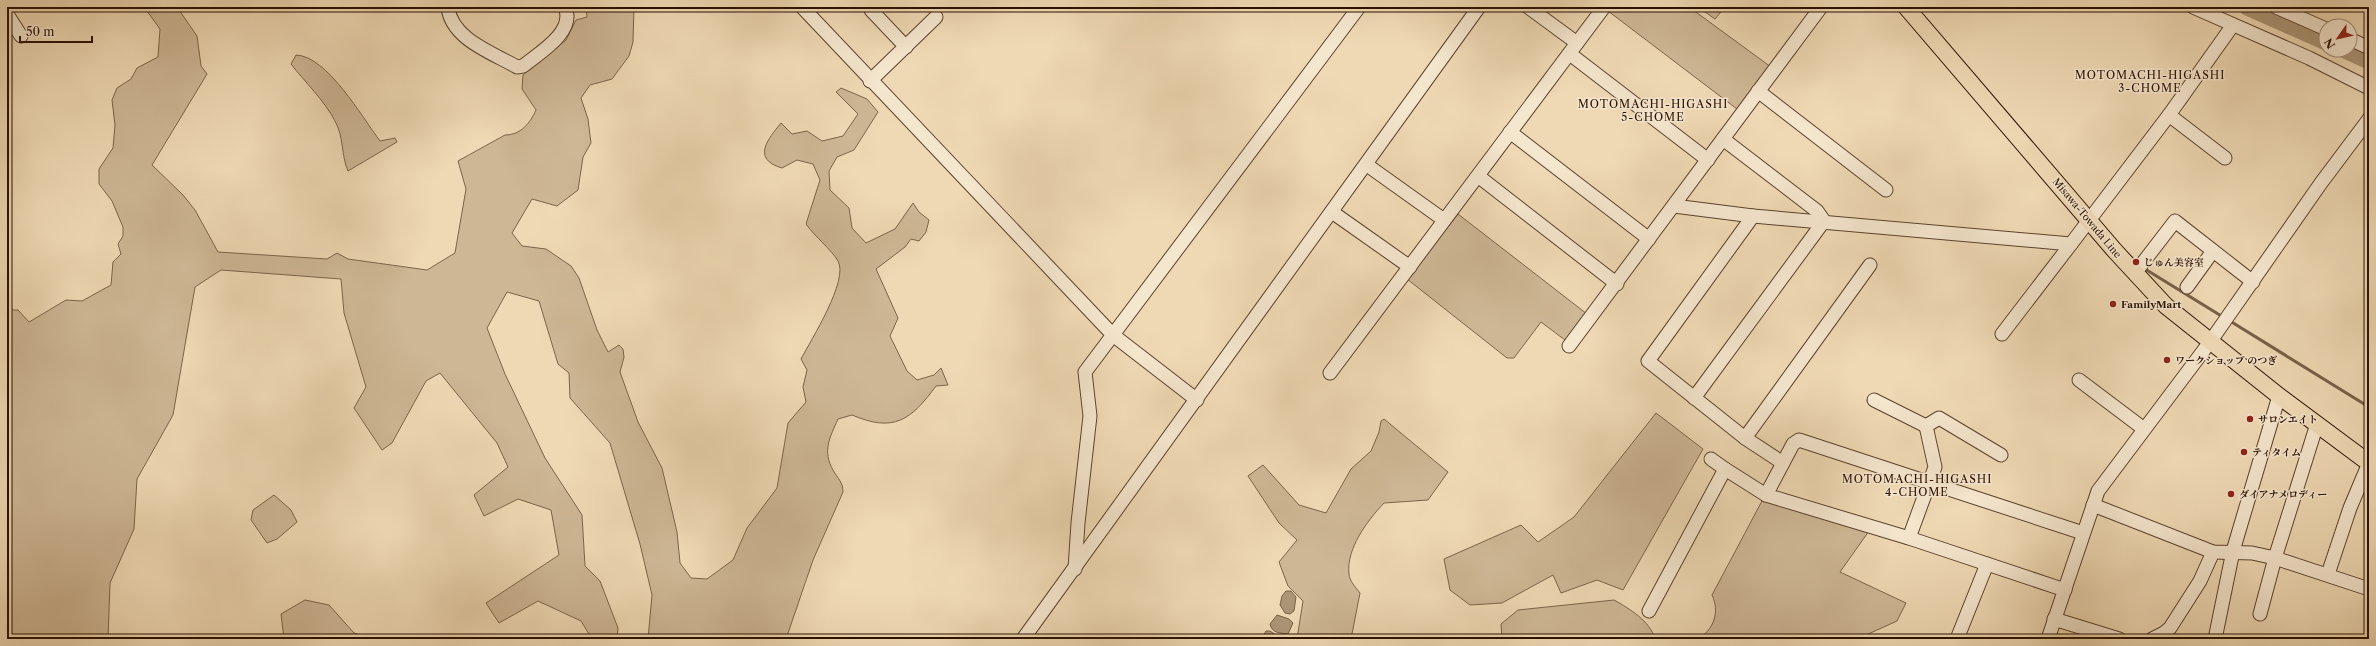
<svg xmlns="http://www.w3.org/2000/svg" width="2376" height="646" viewBox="0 0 2376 646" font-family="'Libre Caslon Text','Noto Serif JP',serif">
<rect width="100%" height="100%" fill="#efd9b4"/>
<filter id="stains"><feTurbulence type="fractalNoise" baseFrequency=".005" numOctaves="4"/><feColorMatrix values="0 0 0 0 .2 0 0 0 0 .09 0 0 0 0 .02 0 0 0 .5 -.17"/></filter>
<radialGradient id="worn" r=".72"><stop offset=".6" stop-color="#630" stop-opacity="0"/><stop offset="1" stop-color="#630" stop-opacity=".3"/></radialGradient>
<g fill="#ceb795" stroke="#7c644a">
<path d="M144 7H177L197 36 201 66 207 74 152 165 183 195 195 210 218 252 327 259 337 253 348 259 427 270 455 253 466 189 458 161 505 135C521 135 530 123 536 110L522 89 523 75 566 40 576 20 587 17 586 7H634L633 42 629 56 612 79 590 85 581 98 588 119 591 143 583 157 578 190 557 206 532 199 512 233 522 246 546 249 571 266 579 278 597 330 608 352 619 345 623 349 624 357 620 372 638 422 662 468 677 532 680 563 691 578 707 579 733 560 747 528 777 488 788 423 806 402 803 387 807 370 801 359C811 340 849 280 838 261 831 249 815 237 806 224L820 180 813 164 797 160 782 168C751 159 768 139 781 123L792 134 807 131 822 141 843 136 858 114 836 92 841 88 867 99 878 112 854 150 837 157 829 171 830 190 849 208 852 228 866 243 895 229 913 203 919 212 929 220 926 232 919 241 911 239 905 247 876 269 898 318 890 336 907 371 917 380 934 375 941 368 948 385 936 386C911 420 894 433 852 415L838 419C830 437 822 451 833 470 838 479 843 482 843 492L813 560 786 639H648L652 595 640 544 610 443 570 398 569 373 558 364 539 301 507 292 487 328 505 374 545 458 582 515 585 566 600 581 618 628 617 639H592L581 621 538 601 499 623 486 603 559 555 551 510 518 499 484 516 474 495 508 467 497 443 440 373 426 381 392 443 382 450 354 408 366 387 344 313 341 279 221 270 195 287 173 415 137 479 134 529 110 583 108 639H7V303L13 310H18L29 322 66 300 82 301 111 285 113 262 121 254 118 244 123 236V227L112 201 99 184V169L113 148 115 125 112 100 117 88 131 79 137 68 158 57 160 29Z"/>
<path d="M1611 7H1689L1771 67 1737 109 1608 11Z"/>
<path d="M1698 7H1725L1715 19Z"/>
<path d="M296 55C327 56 362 117 380 141L395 138 397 142 348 171C341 155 344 137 335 121 324 100 305 82 291 64Z"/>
<path d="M1458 214 1587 314 1565 340 1541 322 1514 358H1507L1407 279Z"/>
<path d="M1656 413 1703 449 1623 590 1597 580 1561 593 1553 575 1502 603 1470 605 1450 590 1444 559 1521 525 1538 542 1574 517Z"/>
<path d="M1384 419 1448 472 1428 500 1384 503C1367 521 1346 549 1349 574 1349 580 1356 588 1360 593L1351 639H1297L1303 601 1288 586 1279 562 1297 540 1279 523 1248 476 1263 465 1299 505 1326 513 1351 469 1371 451 1379 432 1381 421Z"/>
<path d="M274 495 291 510 297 522 277 539 267 543 251 520 253 510Z"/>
<path d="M1763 499 1869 531 1840 572 1906 603 1897 621 1866 635 1864 639H1697C1714 631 1720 611 1712 595Z"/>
<path d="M305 600 329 605 354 633 371 639H284L281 614Z"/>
<path d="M1614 600C1630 609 1650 621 1655 639H1502L1501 624 1518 610Z"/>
</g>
<g fill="#ac9577" stroke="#786047">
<path d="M1286 591H1291L1296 597 1294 611 1290 614 1285 613 1280 605 1282 596Z"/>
<path d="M1277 615 1289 619 1293 623 1288 634C1279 633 1272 633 1270 624Z"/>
<path d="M1266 631H1270L1282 639H1261Z"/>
</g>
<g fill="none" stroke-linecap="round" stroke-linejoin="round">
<g stroke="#786047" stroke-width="3">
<path d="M2145 269 2223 317"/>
<path d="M2230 321 2369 407"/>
</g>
<g stroke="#ac9577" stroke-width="17">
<path d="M2247 7 2326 42"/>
<path d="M2345 50 2369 61"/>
</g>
<g stroke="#5b422d" stroke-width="15">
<g id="minor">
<path d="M448 7C451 39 493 53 517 67L523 66C539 53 576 32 565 7"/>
<path d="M802 7 1113 335 1197 400"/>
<path d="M1528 7 1577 43"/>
<path d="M2193 7 2309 58 2369 88"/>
<path d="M2276 7 2326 29"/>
<path d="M871 10 906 47"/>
<path d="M7 14 21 36"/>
<path d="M2350 39 2369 48"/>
<path d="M1570 54 1708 160"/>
<path d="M870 81 936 17"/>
<path d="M1758 91 1886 190"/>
<path d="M2169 115 2225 158"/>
<path d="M1510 132 1649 239"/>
<path d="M1367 165 1444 220"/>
<path d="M1478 176 1617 284"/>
<path d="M1674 206 1753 216 1648 361 1745 438 1783 463"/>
<path d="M1332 212 1410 267"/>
<path d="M1753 216 2071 244 2169 115 2233 25"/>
<path d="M2135 273 2175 221 2253 282"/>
<path d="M2187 287 2213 251"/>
<path d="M2002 334 2071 244"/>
<path d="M1569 346 1821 7"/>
<path d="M1330 373 1604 7"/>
<path d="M2079 380 2144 429"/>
<path d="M1694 398 1824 221 1817 211 1723 139"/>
<path d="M1874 400 1926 426"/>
<path d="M1745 438 1870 265"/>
<path d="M1711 459 1725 469"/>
<path d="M2093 505 2213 552 2252 553 2275 558 2369 589"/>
<path d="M1909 538 1935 467 1926 426 1939 418 2001 455"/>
<path d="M1075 569 1078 523 1090 416 1085 372 1359 7"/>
<path d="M2328 574 2350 508 2369 463"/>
<path d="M2065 590 1909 538 1766 495 1793 444 1799 440 2083 533"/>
<path d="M1649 611 1725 469 1766 495"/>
<path d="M2260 614 2275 558 2317 424"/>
<path d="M2054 619 2119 639"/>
<path d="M1023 639 1479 7"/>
<path d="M1957 639 1987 564"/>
<path d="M2048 639 2098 491 2210 342 2321 183 2369 119"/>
<path d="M2152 639 2164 633 2170 628 2200 581 2213 552"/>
<path d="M2215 639 2233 551 2279 396"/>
</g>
</g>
<g stroke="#2a1000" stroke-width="18">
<path id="major" d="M1906 7 2115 251 2166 306 2279 396 2369 463"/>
</g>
<use href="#minor" stroke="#f5e6ce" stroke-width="13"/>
<use href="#major" stroke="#efd9b4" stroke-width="16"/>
</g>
<g fill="#8f2418" stroke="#f5e6ce" stroke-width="1.5">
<circle cx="2136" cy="262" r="4"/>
<circle cx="2113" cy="304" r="4"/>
<circle cx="2167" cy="360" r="4"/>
<circle cx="2250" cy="419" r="4"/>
<circle cx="2244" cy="452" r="4"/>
<circle cx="2231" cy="494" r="4"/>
</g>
<g text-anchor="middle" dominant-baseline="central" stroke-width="3" stroke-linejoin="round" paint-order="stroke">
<g font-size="10" fill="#2a1000" stroke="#f5e6ce">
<text transform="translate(2087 218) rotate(50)">Misawa-Towada Line</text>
</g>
<g font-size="10" font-weight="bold" fill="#2a1000" stroke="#f5e6ce" text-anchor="start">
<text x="2144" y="262">じゅん美容室</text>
<text x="2121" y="304">FamilyMart</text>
<text x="2175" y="360">ワークショップ のつぎ</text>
<text x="2258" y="419">サロンエイト</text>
<text x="2252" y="452">ティタイム</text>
<text x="2239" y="494">ダイアナメロディー</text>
</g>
<g font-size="11" letter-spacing="1" fill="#2a1000" stroke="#f5e6ce">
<text x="2150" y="75">MOTOMACHI-HIGASHI<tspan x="2150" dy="13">3-CHOME</tspan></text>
<text x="1653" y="104">MOTOMACHI-HIGASHI<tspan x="1653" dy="13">5-CHOME</tspan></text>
<text x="1917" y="479">MOTOMACHI-HIGASHI<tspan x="1917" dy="13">4-CHOME</tspan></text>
</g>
</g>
<rect width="2376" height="646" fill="none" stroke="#efd9b4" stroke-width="24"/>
<rect x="8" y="8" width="2360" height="630" fill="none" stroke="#2a1000" stroke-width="2"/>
<rect x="12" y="12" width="2352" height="622" fill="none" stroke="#2a1000"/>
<g transform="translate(2338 38) rotate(236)"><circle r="19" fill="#f5e6ce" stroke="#a4907c"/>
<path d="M0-3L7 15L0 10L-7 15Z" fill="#8f2418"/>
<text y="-6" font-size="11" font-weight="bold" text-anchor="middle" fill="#2a1000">N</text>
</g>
<path d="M20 36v6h72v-6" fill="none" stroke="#2a1000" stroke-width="2"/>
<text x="26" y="36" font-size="12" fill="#2a1000" stroke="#f5e6ce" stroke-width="3" paint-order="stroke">50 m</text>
<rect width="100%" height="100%" filter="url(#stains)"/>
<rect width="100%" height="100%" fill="url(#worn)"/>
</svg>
